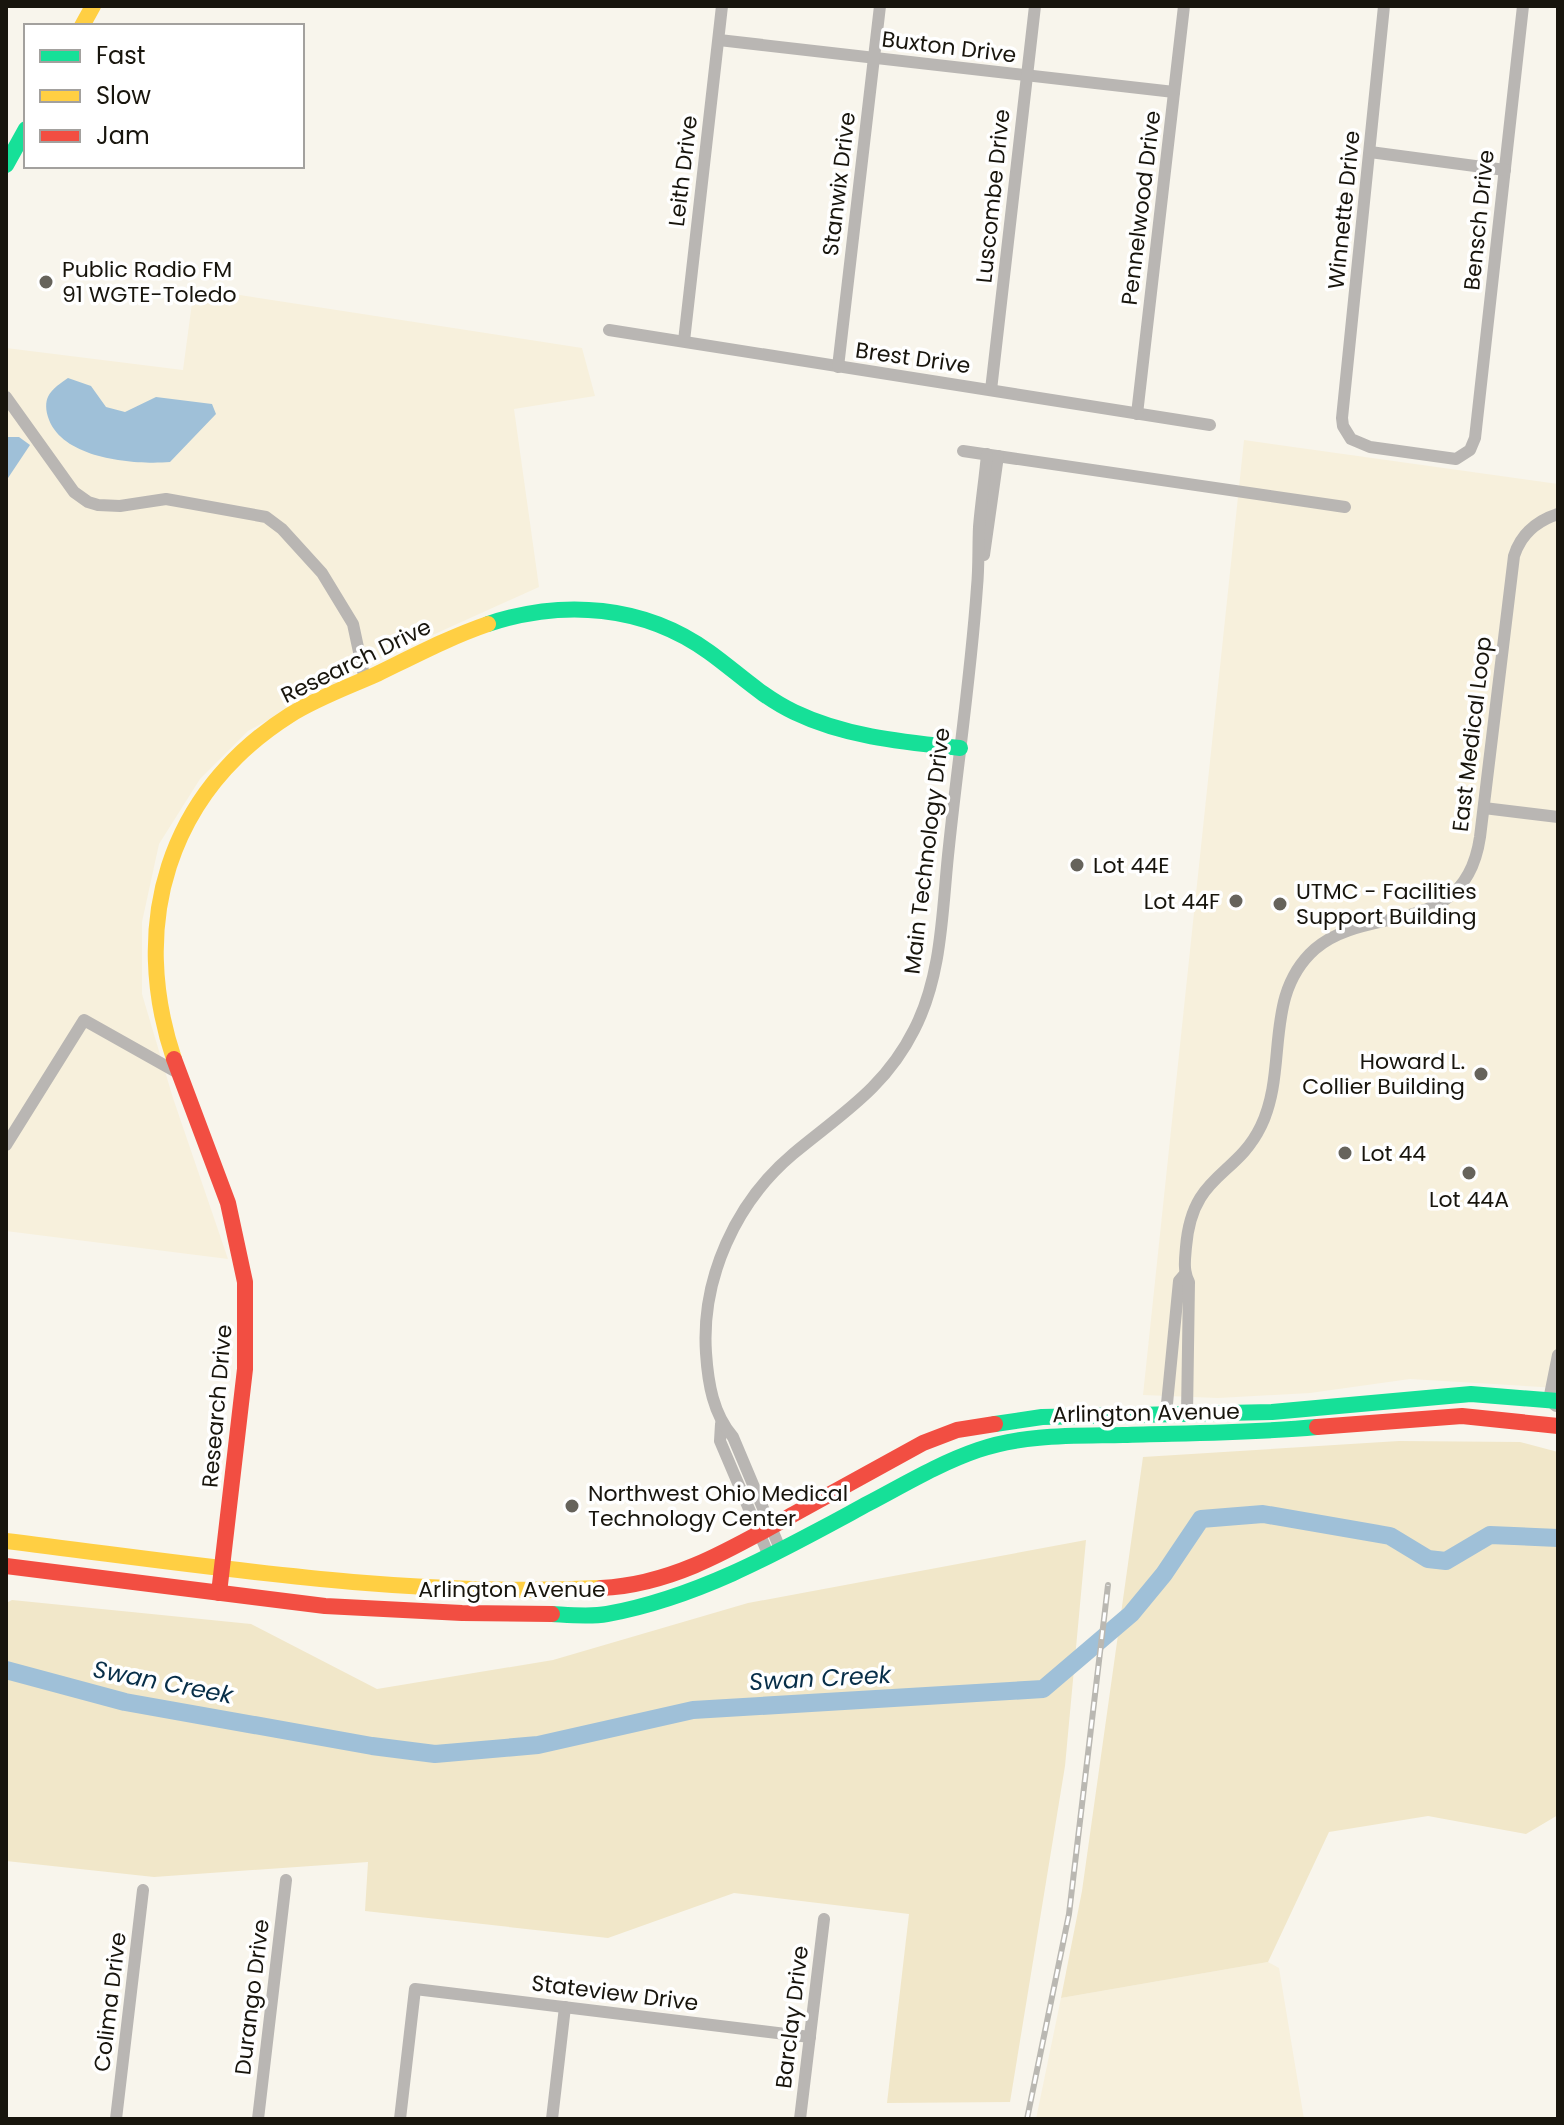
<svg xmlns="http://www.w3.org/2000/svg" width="1564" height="2125" viewBox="0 0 1564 2125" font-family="Poppins,sans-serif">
<rect width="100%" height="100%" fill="#f8f5ec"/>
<g fill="#f7f0dc">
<path d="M194 288 582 348 595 396 514 409 539 587 373 662 248 731 200 779 159 844 142 922V994L173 1098 228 1259 6 1231V348L183 370Z"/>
<path d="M1244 440 1558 484V1388L1410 1379 1310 1393 1218 1398 1143 1395Z"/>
<path d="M1268 1962 1279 1968 1304 2119H1036L1061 1998Z"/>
</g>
<g fill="#f1e7c9">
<path d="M1399 1441 1520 1442 1558 1452V1815L1526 1834 1428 1816 1329 1832 1268 1962 1061 1998 1082 1891 1143 1457Z"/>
<path d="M1086 1540 1065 1766 1010 2102 887 2103 909 1914 734 1893 608 1938 365 1911 368 1862 154 1877 6 1861V1603L12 1600 251 1624 377 1689 553 1660 748 1603Z"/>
</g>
<g fill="#9fc0d8">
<path d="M68 378 91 386 106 407 125 412 156 397 212 404 216 414 170 462C134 465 61 459 48 417 42 396 52 389 68 378Z"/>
<path d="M6 437H19L30 445 6 481Z"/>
</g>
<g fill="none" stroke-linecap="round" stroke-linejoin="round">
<path stroke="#9fc0d8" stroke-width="18" d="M6 1670 125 1702 372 1746 435 1754 538 1745 693 1710 1043 1689 1131 1614 1164 1574 1201 1519 1263 1514 1390 1536 1428 1559 1446 1561 1490 1535 1558 1538"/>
<g stroke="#b9b6b3" stroke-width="12">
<path d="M1384 6 1342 418 1343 426 1351 439 1370 447 1456 459 1470 450 1475 438 1523 6"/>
<path d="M719 40 1174 92"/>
<path d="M1370 152 1505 170"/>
<path d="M609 330 1210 425"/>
<path d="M684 341 722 6"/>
<path d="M838 367 880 6"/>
<path d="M991 390 1035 6"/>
<path d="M6 397 74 492 88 502 98 505 120 506 166 499 266 517 282 529 322 573 353 624 365 680"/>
<path d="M1137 414 1184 6"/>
<path d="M963 451 1345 507"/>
<path d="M984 555 998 456"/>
<path d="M1484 808 1558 817"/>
<path d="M6 1145 84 1020 180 1074"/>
<path d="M1556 1406 1549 1400 1558 1355"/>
<path d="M1166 1414 1179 1281 1185 1274"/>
<path d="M1187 1414 1189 1282C1183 1271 1185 1259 1186 1247 1192 1173 1236 1178 1261 1126 1289 1068 1262 996 1315 949 1368 903 1465 940 1480 837L1514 556C1521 534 1536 521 1558 514"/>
<path d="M721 1424 720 1441 769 1556"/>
<path d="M781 1551 733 1437C713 1414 708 1383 706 1353 701 1278 736 1202 793 1154 841 1114 885 1088 914 1030 943 974 942 907 949 846 958 760 971 674 977 587 979 567 978 547 979 527 981 502 985 478 987 454"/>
<path d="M116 2119 143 1890"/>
<path d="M258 2119 286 1880"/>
<path d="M400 2119 415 1989 810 2037"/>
<path d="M552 2119 565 2007"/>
<path d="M800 2119 824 1919"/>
</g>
<g stroke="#16e098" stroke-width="16">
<path d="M6 165 26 129"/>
<path d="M488 624C563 599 644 605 709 652 737 672 762 697 794 712 846 737 903 742 960 748"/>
<path d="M995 1424 1042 1417 1272 1412 1471 1394 1558 1401"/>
<path d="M552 1614C570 1615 590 1617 607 1614 701 1597 786 1548 869 1503 905 1484 940 1463 978 1450 1024 1434 1075 1436 1123 1435 1187 1433 1252 1433 1317 1427"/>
</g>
<g stroke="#ffcf43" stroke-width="16">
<path d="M82 26 93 6"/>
<path d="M174 1059C129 925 167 793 290 715 317 698 348 687 377 674 414 656 450 637 488 624"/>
<path d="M6 1541C203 1565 401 1598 601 1588"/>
</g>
<g stroke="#f24e42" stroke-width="16">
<path d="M174 1059 228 1203 245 1282V1369L219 1593"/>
<path d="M1317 1427 1462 1416 1558 1426"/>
<path d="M6 1566 325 1606 462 1613 552 1614"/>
<path d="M601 1588C672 1585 733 1548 794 1514 837 1490 880 1467 923 1443L957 1430 995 1424"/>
</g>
<g stroke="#bab8b2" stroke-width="6">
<path id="rail" d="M1027 2119 1069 1914 1108 1585"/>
</g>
<use href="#rail" stroke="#fff" stroke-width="3" stroke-dasharray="9" stroke-linecap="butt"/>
</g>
<g fill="#66635b" stroke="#fff" stroke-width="3">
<circle cx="46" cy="282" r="8"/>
<circle cx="1077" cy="865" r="8"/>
<circle cx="1236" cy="901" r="8"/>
<circle cx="1280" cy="904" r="8"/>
<circle cx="1481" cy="1074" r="8"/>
<circle cx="1345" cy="1153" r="8"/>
<circle cx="1469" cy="1173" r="8"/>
<circle cx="572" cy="1506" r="8"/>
</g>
<g text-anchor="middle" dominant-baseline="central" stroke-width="7" stroke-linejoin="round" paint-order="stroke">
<g font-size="22" fill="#18150d" stroke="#fff">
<text transform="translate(949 47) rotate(7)">Buxton Drive</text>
<text transform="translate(683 171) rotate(-83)">Leith Drive</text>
<text transform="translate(839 184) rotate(-83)">Stanwix Drive</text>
<text transform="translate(993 196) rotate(-84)">Luscombe Drive</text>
<text transform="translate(1141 208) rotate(-83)">Pennelwood Drive</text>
<text transform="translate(1344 210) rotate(-84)">Winnette Drive</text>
<text transform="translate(1479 220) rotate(-84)">Bensch Drive</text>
<text transform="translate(913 358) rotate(8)">Brest Drive</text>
<text transform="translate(356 661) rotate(-26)">Research Drive</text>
<text transform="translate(1472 734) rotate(-83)">East Medical Loop</text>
<text transform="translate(927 851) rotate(-83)">Main Technology Drive</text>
<text transform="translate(217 1406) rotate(-85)">Research Drive</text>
<text transform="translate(1146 1413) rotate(-1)">Arlington Avenue</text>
<text x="512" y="1589">Arlington Avenue</text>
<text transform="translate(615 1993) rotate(7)">Stateview Drive</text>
<text transform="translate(252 1997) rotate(-83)">Durango Drive</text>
<text transform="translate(110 2002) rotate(-83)">Colima Drive</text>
<text transform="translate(792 2017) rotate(-83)">Barclay Drive</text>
</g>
<g font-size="22" fill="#18150d" stroke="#fff" text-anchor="start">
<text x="62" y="269">Public Radio FM<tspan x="62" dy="25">91 WGTE-Toledo</tspan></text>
<text x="1093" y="865">Lot 44E</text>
<text x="1296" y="891">UTMC - Facilities<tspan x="1296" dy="25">Support Building</tspan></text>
<text x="1220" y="901" text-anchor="end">Lot 44F</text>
<text x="1465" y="1061" text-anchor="end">Howard L.<tspan x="1465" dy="25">Collier Building</tspan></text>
<text x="1361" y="1153">Lot 44</text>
<text x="1469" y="1199" text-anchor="middle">Lot 44A</text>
<text x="588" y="1493">Northwest Ohio Medical<tspan x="588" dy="25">Technology Center</tspan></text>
</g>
<g font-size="24" font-style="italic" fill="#072e48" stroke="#fff">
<text transform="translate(820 1678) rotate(-3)">Swan Creek</text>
<text transform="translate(163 1682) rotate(11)">Swan Creek</text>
</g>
</g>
<rect width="1564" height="2125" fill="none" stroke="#18150d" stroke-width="16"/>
<rect x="24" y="24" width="280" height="144" fill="#ffffff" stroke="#a3a19e" stroke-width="2"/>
<rect x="40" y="50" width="40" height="12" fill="#16e098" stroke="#a3a19e" stroke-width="2"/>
<text x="96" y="64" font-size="24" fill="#18150d">Fast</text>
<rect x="40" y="90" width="40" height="12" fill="#ffcf43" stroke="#a3a19e" stroke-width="2"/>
<text x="96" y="104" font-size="24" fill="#18150d">Slow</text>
<rect x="40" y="130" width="40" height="12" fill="#f24e42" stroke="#a3a19e" stroke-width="2"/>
<text x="96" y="144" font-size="24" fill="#18150d">Jam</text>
</svg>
